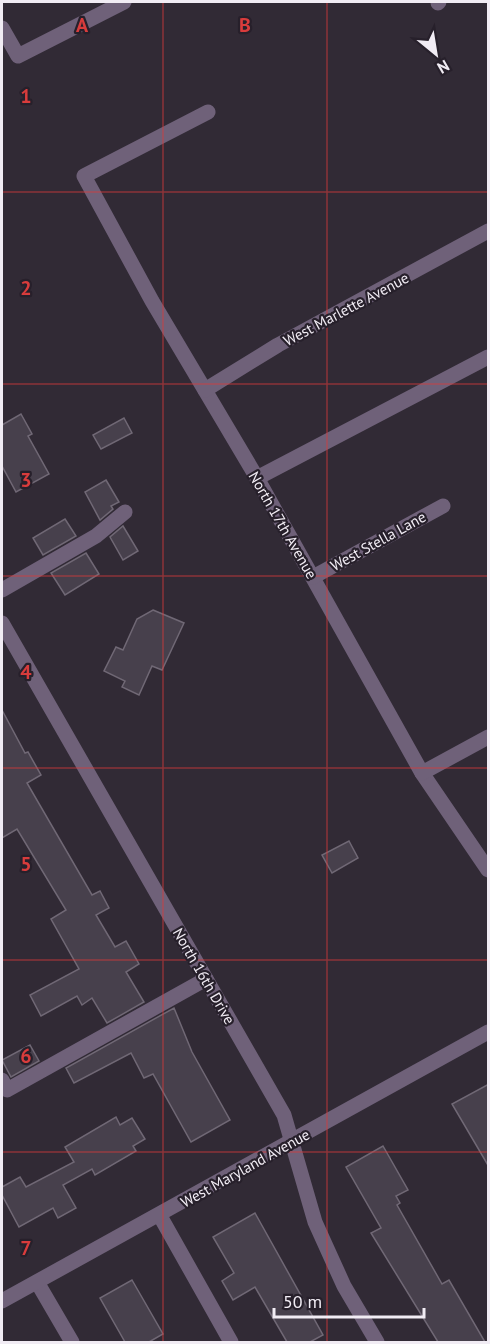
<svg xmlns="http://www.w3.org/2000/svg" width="490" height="1344" viewBox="0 0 490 1344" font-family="'PT Sans',sans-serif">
<rect width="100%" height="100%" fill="#312a35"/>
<g fill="#47404c" stroke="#706875" stroke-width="1.5">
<path d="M21 414 32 434 28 436 49 474 16 492 2 466V425Z"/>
<path d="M124 418 132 433 101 449 93 435Z"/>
<path d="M106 480 119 502 111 506 113 509 100 520 85 492Z"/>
<path d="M65 519 76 536 43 555 33 538Z"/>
<path d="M123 526 138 551 123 560 110 537Z"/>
<path d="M86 553 99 574 65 595 51 573Z"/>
<path d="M153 610 184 623 162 670 152 666 139 695 122 687 125 681 104 671 116 647 123 650 137 619Z"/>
<path d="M2 710 25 753 28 752 41 775 27 783 92 895 100 891 109 908 96 915 115 947 126 941 139 964 126 972 144 1002 107 1023 92 998 82 1005 77 996 41 1016 30 995 79 969 51 919 66 910 17 829 2 838Z"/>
<path d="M349 841 358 858 332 873 322 855Z"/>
<path d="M174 1008 192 1052 230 1120 191 1142 153 1074 144 1078 131 1053 74 1083 66 1068Z"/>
<path d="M30 1045 39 1061 11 1077 2 1060Z"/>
<path d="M489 1084V1167L452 1104Z"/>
<path d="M116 1117 120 1125 132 1118 145 1139 133 1146 136 1151 95 1175 92 1169 63 1185 76 1208 58 1218 53 1208 19 1227 2 1195V1187L20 1177 26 1187 74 1162 65 1147Z"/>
<path d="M383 1146 408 1190 396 1196 400 1203 397 1205 442 1284 449 1280 485 1342H438L371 1233 381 1228 346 1167Z"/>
<path d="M255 1213 323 1335 310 1342H287L255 1287 233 1300 222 1281 234 1273 213 1237Z"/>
<path d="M132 1280 163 1334 149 1342H125L100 1298Z"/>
</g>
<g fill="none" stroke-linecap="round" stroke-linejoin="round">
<g stroke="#6f6179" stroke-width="15">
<path d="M438 3 439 2"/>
<path d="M2 28 18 56 124 2"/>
<path d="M208 112 84 176 152 301 257 478 422 773 488 870"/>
<path d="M205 390 278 345 488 231"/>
<path d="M257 478 488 357"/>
<path d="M313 577 443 506"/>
<path d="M2 590 96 536 125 512"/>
<path d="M2 623 284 1115 315 1222 344 1286 377 1342"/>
<path d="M422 773 488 737"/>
<path d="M2 1080 7 1090 206 979"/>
<path d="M160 1216 231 1342"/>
<path d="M37 1282 72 1342"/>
<path d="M2 1301 488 1032"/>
</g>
</g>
<path fill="none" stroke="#d93c3c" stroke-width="1.5" stroke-opacity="0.55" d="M163 2V1342M327 2V1342M2 192H488M2 384H488M2 576H488M2 768H488M2 960H488M2 1152H488"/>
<g text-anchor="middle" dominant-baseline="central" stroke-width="4.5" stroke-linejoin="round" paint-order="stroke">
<g font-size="15" fill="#f1ecf4" stroke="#27202b">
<text transform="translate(346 309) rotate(-28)">West Marlette Avenue</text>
<text transform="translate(283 525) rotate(60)">North 17th Avenue</text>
<text transform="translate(378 541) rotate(-29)">West Stella Lane</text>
<text transform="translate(204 976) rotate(60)">North 16th Drive</text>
<text transform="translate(245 1168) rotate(-29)">West Maryland Avenue</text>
</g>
</g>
<g font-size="20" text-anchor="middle" font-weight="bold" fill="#d93c3c" stroke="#27202b" stroke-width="4.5" stroke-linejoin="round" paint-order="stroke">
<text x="82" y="32">A</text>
<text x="245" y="32">B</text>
<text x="26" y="103">1</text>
<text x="26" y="295">2</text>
<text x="26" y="487">3</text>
<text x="26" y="679">4</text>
<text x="26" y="871">5</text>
<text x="26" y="1063">6</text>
<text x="26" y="1255">7</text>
</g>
<rect width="490" height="1344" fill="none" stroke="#f1ecf4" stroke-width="6"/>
<g transform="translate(436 54) rotate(150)" stroke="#27202b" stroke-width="4.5" paint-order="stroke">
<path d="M0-4.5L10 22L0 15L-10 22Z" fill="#f1ecf4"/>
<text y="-9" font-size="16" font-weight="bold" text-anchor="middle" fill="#f1ecf4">N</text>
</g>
<path d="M274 1308v9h150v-9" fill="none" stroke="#f1ecf4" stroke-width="3"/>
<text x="283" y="1308" font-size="18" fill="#f1ecf4" stroke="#27202b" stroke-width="4.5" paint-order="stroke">50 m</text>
</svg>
